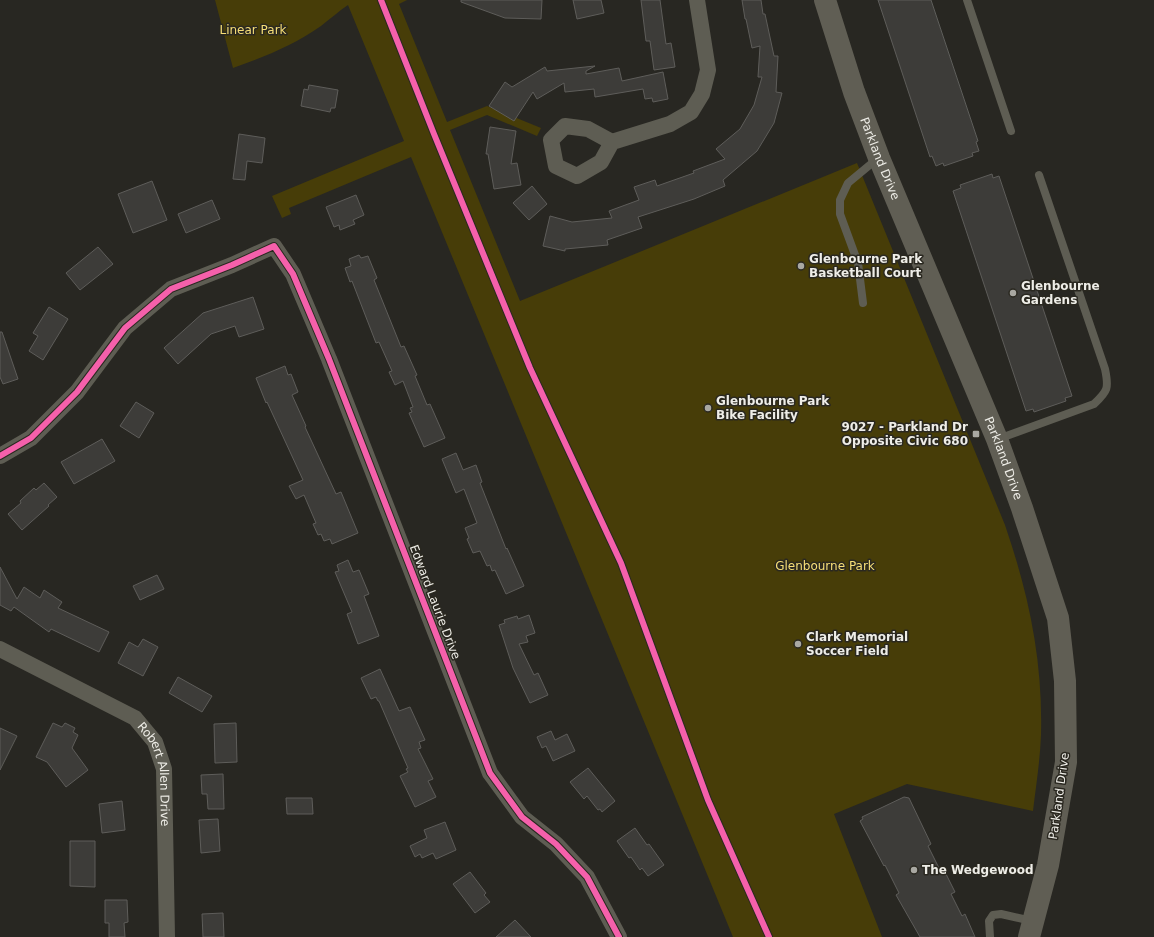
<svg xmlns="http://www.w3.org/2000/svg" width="1154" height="937" viewBox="0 0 1154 937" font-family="'DejaVu Sans',sans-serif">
<rect width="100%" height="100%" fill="#282722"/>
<path fill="#473d08" d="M215 0H407L399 4 447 122 487 106 541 128 537 136 487 115 450 130 520 301 857 163 1005 525C1029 595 1043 661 1041 735 1040 761 1036 786 1033 811L907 784 834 814 882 937H733L411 157 289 208 291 214 282 218 272 196 404 141 348 5C339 11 330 19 321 26 294 45 264 57 233 68Z"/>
<g fill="#3d3c39" stroke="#5e5d5a">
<path d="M461 0H542L541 19 505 18 461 2Z"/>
<path d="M573 0H601L604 13 577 19Z"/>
<path d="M641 0H660L666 44 671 43 675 67 654 70 650 41H646Z"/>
<path d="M742 0H761L763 14H765L774 56H778L776 92 782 93 774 123 757 151 723 180 725 186 694 199 638 217 642 228 607 240 608 245 565 249V251L543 246 550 216 572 222 612 218 609 211 639 200 634 187 655 180 657 186 694 173 693 171 725 159 716 149 740 129 754 105 762 77H758L760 46 752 48 746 19H745Z"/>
<path d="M878 0H931L978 141 976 142 979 151 972 153 973 156 944 166 943 163 936 166 932 156 930 157Z"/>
<path d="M595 66 586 71V74L619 68 622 81 663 72 668 99 653 102 652 98 645 99 643 89 595 97 594 89 565 92 564 83 537 99 533 92 514 121 489 106 505 82 512 87 545 67 547 71Z"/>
<path d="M309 85 338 90 335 108H331L330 112 301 106 304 89 308 90Z"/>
<path d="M490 127 516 131 511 164 517 163 521 185 494 189 488 154H486Z"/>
<path d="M239 134 265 138 262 163 247 161 245 180 233 179Z"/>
<path d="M992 174 993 178 999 176 1072 396 1065 398 1066 401 1034 412 1033 409 1026 411 953 191 961 188 960 185Z"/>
<path d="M152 181 167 220 133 233 118 194Z"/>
<path d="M532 186 547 204 529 220 513 203Z"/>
<path d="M356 195 364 215 353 220 355 224 340 230 339 225 334 227 326 207Z"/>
<path d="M212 200 220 219 186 233 178 214Z"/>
<path d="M98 247 113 264 80 290 66 273Z"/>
<path d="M359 255 361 258 368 256 377 278 374 280 401 347 404 346 417 375 415 376 427 405 430 404 445 438 424 447 409 413 412 412 410 408 413 407 403 381 395 385 389 372 392 371 379 342 376 343 352 281 350 282 345 268 351 266 349 259Z"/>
<path d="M253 297 264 329 239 337 235 326 211 334 178 364 164 348 203 313Z"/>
<path d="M49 307 68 319 43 360 29 351 38 336 33 333Z"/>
<path d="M0 332H2L18 379 3 384 0 377Z"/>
<path d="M285 366 288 375 291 374 298 392 292 395 306 426 305 427 336 494 341 492 358 533 332 544 330 539 324 541 321 534 318 535 313 524 316 523 304 495 296 499 289 486 303 480 267 402 266 403 256 378Z"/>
<path d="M136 402 154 413 139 438 120 426Z"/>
<path d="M102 439 115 461 74 484 61 462Z"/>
<path d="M456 453 463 470 476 465 482 482 480 483 506 549 507 548 524 586 506 594 495 570 492 571 490 565 487 566 480 551 473 553 467 539 469 538 465 528 477 523 464 489 456 493 442 459Z"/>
<path d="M44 483 57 497 48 505 49 506 22 530 8 514 21 503 20 501 34 488 36 490Z"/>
<path d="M348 560 353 572 359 570 369 594 364 596 379 636 358 644 347 614 352 612 335 572 339 571 337 565Z"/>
<path d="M0 567 17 599 24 587 40 598 44 590 62 602 58 608 109 632 99 652 51 629 49 632 14 607 11 611 0 605Z"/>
<path d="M157 575 164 589 140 600 133 586Z"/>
<path d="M529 615 535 633 526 636 528 642 519 644 534 675 538 673 548 695 530 703 513 668 499 625 505 623 504 620 517 616 518 619Z"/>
<path d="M143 639 158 647 143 676 118 663 129 642 138 647Z"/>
<path d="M380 669 399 711 410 707 425 740 419 742 421 748 418 749 433 779 428 781 436 797 415 807 400 776 408 772 406 769 408 768 379 701H378L376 697 371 699 361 678Z"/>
<path d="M178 677 212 696 202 712 169 693Z"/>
<path d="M53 723 62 727 65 723 75 728 73 732 78 735 72 748 88 770 66 787 47 762 36 757Z"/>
<path d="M236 723 237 762 215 763 214 724Z"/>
<path d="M0 728 17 736 0 770Z"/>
<path d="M551 731 555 740 567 734 575 751 553 761 546 746 542 748 537 737Z"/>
<path d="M588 768 615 801 602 812 600 809 598 810 587 796 584 799 570 782Z"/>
<path d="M223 774 224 809H208L207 794H202L201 775Z"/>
<path d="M904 797 909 798 931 844 928 846 942 874 945 872 955 892 951 894 962 916 965 914 975 937H920L896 895 899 893 885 865 884 866 860 821 863 819 862 817Z"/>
<path d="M286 798H312L313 814H287Z"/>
<path d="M122 801 125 830 102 833 99 804Z"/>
<path d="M218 819 220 851 201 853 199 820Z"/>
<path d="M445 822 456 850 436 859 433 853 422 858 420 854 415 857 410 846 427 838 424 830Z"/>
<path d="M635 828 647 845 649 844 664 865 648 876 642 868 640 870 631 857 629 858 617 841Z"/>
<path d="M70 841H95V887L70 886Z"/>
<path d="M470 872 486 893 484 895 490 902 475 913 453 884Z"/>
<path d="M105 900H127L128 922 124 923 125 937H109V923H105Z"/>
<path d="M223 913 224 937H203L202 914Z"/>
<path d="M515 920 531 937H496Z"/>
</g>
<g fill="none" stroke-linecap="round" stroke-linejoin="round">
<g stroke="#5e5d53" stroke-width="8">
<path d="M967 0 1011 131"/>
<path d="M863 303 858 263 840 214V200L848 183 877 159"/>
<path d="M998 439 1094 404C1108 391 1109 388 1105 369L1039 175"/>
<path d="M990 937 989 921 993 915 1001 914 1032 921"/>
</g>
<g stroke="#5e5d53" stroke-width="16">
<path d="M612 142 601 162 577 176 556 166 551 140 565 126 588 129 612 142 670 124 691 112 702 94 708 70 697 0"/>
<path d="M0 456 31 438 77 392 125 328 171 289 232 265 274 246 293 274 329 359 490 773 522 817 556 844 587 877 619 937"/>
<path id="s1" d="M0 649 135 718 155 742 164 769 167 937"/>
</g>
<path stroke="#605e54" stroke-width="22" id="s2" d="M825 0 854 92 879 158 997 439 1022 508 1058 618 1065 681 1066 762 1048 865 1029 937"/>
<g stroke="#2a2820" stroke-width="8">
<g id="cycleway">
<path d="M381 0 434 134 530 368 621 563 708 800 769 937"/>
<path d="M0 456 31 438 77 392 125 328 171 289 232 265 274 246 293 274 329 359 490 773 522 817 556 844 587 877 619 937"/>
</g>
</g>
<use href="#cycleway" stroke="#f560ab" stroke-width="6"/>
</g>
<g fill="#a9a8a2" stroke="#2a2820" stroke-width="1.5">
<circle cx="801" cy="266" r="4"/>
<circle cx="1013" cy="293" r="4"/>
<circle cx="708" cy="408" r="4"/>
<rect x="972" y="430" width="8" height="8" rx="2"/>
<circle cx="798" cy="644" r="4"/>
<circle cx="914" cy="870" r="4"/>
</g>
<g text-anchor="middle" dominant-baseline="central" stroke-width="3" stroke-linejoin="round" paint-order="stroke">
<g font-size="12" fill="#f6de76" stroke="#2a2820">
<text x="253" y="30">Linear Park</text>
<text x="825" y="566">Glenbourne Park</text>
</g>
<g font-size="12" fill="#eeede7" stroke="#2a2820">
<text stroke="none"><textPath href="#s2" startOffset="168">Parkland Drive</textPath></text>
<text stroke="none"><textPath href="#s2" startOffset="492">Parkland Drive</textPath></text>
<text transform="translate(435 602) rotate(69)">Edward Laurie Drive</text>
<text stroke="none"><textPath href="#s1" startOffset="214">Robert Allen Drive</textPath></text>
<text transform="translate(1059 796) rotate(-82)">Parkland Drive</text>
</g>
<g font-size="12" font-weight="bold" fill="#eeede7" stroke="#2a2820" text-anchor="start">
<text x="809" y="259">Glenbourne Park<tspan x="809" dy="14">Basketball Court</tspan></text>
<text x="1021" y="286">Glenbourne<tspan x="1021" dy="14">Gardens</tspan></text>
<text x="716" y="401">Glenbourne Park<tspan x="716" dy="14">Bike Facility</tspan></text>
<text x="968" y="427" text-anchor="end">9027 - Parkland Dr<tspan x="968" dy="14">Opposite Civic 680</tspan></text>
<text x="806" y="637">Clark Memorial<tspan x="806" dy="14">Soccer Field</tspan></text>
<text x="922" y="870">The Wedgewood</text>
</g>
</g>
</svg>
